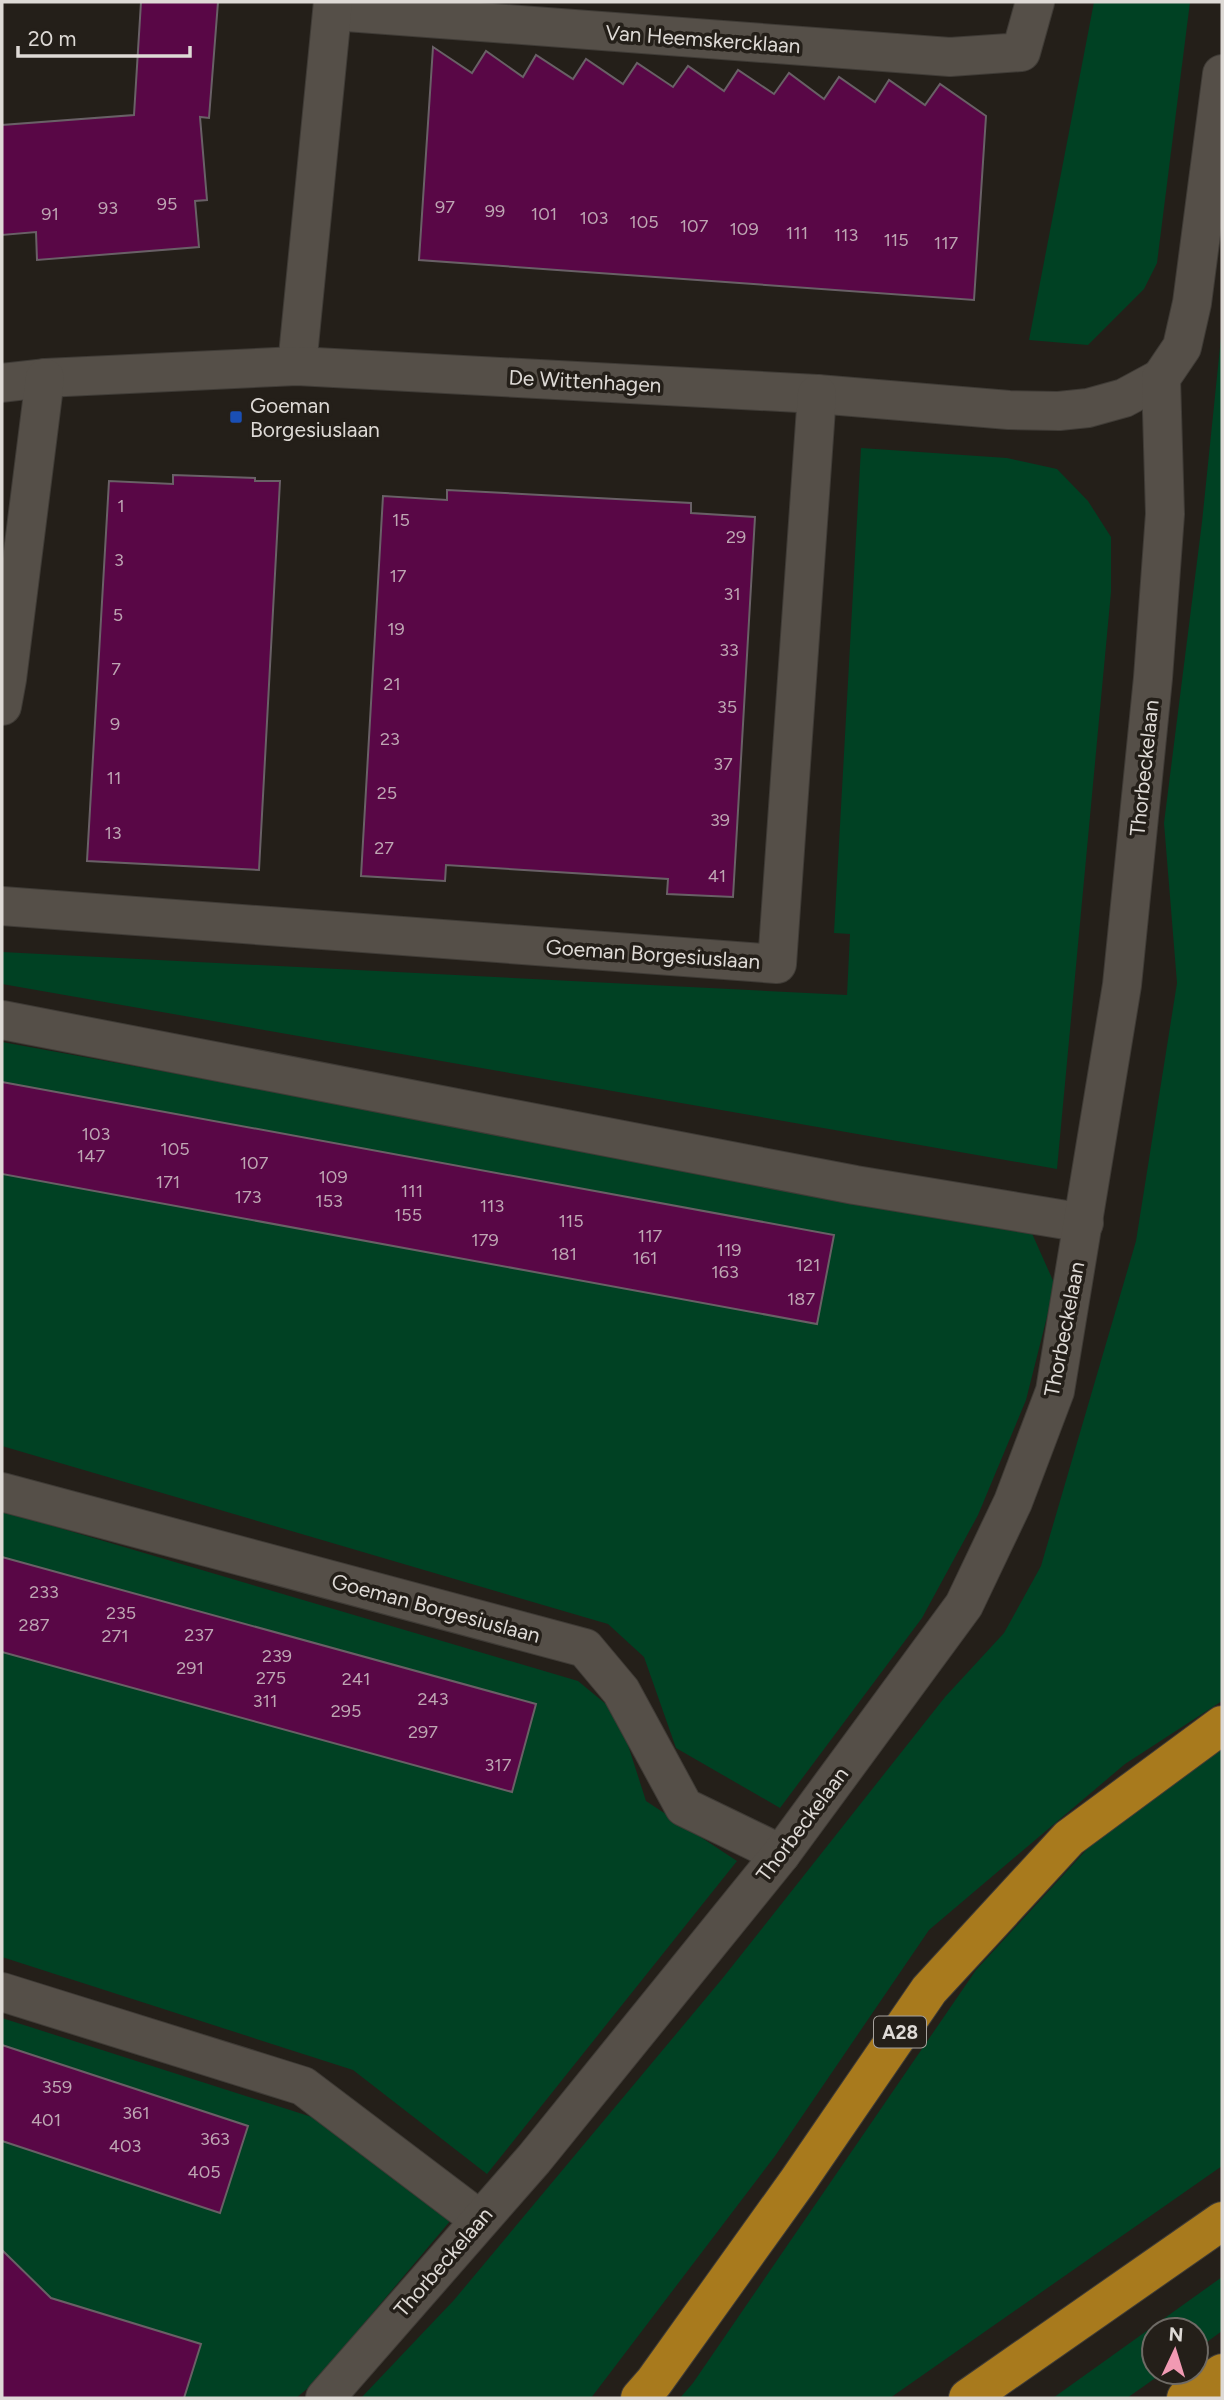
<svg xmlns="http://www.w3.org/2000/svg" width="1224" height="2400" viewBox="0 0 1224 2400" font-family="Figtree,sans-serif">
<rect width="100%" height="100%" fill="#241f19"/>
<g fill="#004123">
<path d="M1094 2H1190L1157 263 1144 289 1088 345 1029 340Z"/>
<path d="M1222 328V1701L1125 1764 929 1930 775 2156 591 2398H361L454 2300 722 1979 945 1697 1004 1633 1041 1566 1136 1241 1177 983 1164 823 1202 522Z"/>
<path d="M861 448 1007 458 1057 469 1088 501 1111 537V592L1057 1169 2 984V952L847 995 850 934 834 933Z"/>
<path d="M2 1042 1030 1229 1055 1285 1026 1400 978 1515 922 1618 780 1808 676 1748 644 1657 608 1624 2 1446Z"/>
<path d="M2 1511 578 1681 618 1714 646 1801 737 1861 487 2174 353 2070 2 1957Z"/>
<path d="M1222 1748V2166L890 2398H680L693 2383 976 1970 1088 1848 1189 1767Z"/>
<path d="M2 2018 315 2118 451 2220 313 2384 296 2398H2Z"/>
<path d="M1222 2277V2331L1196 2350V2330H1154V2372H1164L1127 2398H1053Z"/>
</g>
<g fill="#590746" stroke="#696066" stroke-width="2">
<path d="M141 2H218L209 118 200 117 207 200 195 201 199 247 37 260 36 232 2 235V125L134 115Z"/>
<path d="M433 47 472 73 486 51 523 77 536 55 573 79 586 59 623 84 637 63 673 87 688 66 724 91 738 70 774 94 789 73 824 99 839 77 875 102 889 80 925 105 940 84 986 116 974 300 419 260Z"/>
<path d="M173 475 255 478V481H280L259 870 87 861 109 481 173 484Z"/>
<path d="M447 490 691 503V513L755 517 733 897 667 894 668 879 446 865 445 881 361 876 383 496 447 500Z"/>
<path d="M2 1082 834 1235 817 1324 2 1174Z"/>
<path d="M2 1557 536 1704 512 1792 2 1652Z"/>
<path d="M2 2045 248 2126 220 2213 2 2141Z"/>
<path d="M2 2250 51 2298 201 2344 184 2398H2Z"/>
</g>
<g fill="none" stroke-linecap="round" stroke-linejoin="round">
<g stroke="#3f3b36" stroke-width="40">
<g id="minor">
<path d="M333 11 950 57 1021 52 1035 2"/>
<path d="M297 366 333 2"/>
<path d="M2 383 45 378 297 366 817 394 1009 410 1059 411 1088 408 1124 398 1161 378"/>
<path d="M2 706 7 679 45 378"/>
<path d="M2 906 777 964 817 394"/>
<path d="M2 1020 855 1185 1084 1223"/>
<path d="M2 1492 585 1648 621 1691 684 1807 781 1854"/>
<path d="M2 1992 303 2086 480 2220"/>
<path d="M325 2398 534 2159 781 1854 964 1605 1013 1502 1055 1391 1122 985 1153 678 1165 514 1161 378 1182 347 1192 303 1222 74"/>
</g>
</g>
<g stroke="#3f3b36" stroke-width="40">
<g id="motorway">
<path d="M640 2398 654 2382 798 2181 929 1990 1069 1838 1222 1725"/>
<path d="M968 2398 1222 2221"/>
<path d="M1186 2398 1222 2373"/>
</g>
</g>
<use href="#minor" stroke="#554f48" stroke-width="38"/>
<use href="#motorway" stroke="#a87a1d" stroke-width="38"/>
</g>
<rect fill="#1a4fb4" stroke="#241f19" stroke-width="2.5" x="229" y="410" width="14" height="14" rx="3.5"/>
<g text-anchor="middle" dominant-baseline="central" stroke-width="7" stroke-linejoin="round" paint-order="stroke">
<g font-size="18" fill="#bda5b2">
<text x="167" y="204">95</text>
<text x="445" y="207">97</text>
<text x="108" y="208">93</text>
<text x="495" y="211">99</text>
<text x="50" y="214">91</text>
<text x="544" y="214">101</text>
<text x="594" y="218">103</text>
<text x="644" y="222">105</text>
<text x="694" y="226">107</text>
<text x="744" y="229">109</text>
<text x="797" y="233">111</text>
<text x="846" y="235">113</text>
<text x="896" y="240">115</text>
<text x="946" y="243">117</text>
<text x="121" y="506">1</text>
<text x="401" y="520">15</text>
<text x="736" y="537">29</text>
<text x="119" y="560">3</text>
<text x="398" y="576">17</text>
<text x="732" y="594">31</text>
<text x="118" y="615">5</text>
<text x="396" y="629">19</text>
<text x="729" y="650">33</text>
<text x="116" y="669">7</text>
<text x="392" y="684">21</text>
<text x="727" y="707">35</text>
<text x="115" y="724">9</text>
<text x="390" y="739">23</text>
<text x="723" y="764">37</text>
<text x="114" y="778">11</text>
<text x="387" y="793">25</text>
<text x="720" y="820">39</text>
<text x="113" y="833">13</text>
<text x="384" y="848">27</text>
<text x="717" y="876">41</text>
<text x="96" y="1134">103</text>
<text x="175" y="1149">105</text>
<text x="91" y="1156">147</text>
<text x="254" y="1163">107</text>
<text x="333" y="1177">109</text>
<text x="168" y="1182">171</text>
<text x="412" y="1191">111</text>
<text x="248" y="1197">173</text>
<text x="329" y="1201">153</text>
<text x="492" y="1206">113</text>
<text x="408" y="1215">155</text>
<text x="571" y="1221">115</text>
<text x="650" y="1236">117</text>
<text x="485" y="1240">179</text>
<text x="729" y="1250">119</text>
<text x="564" y="1254">181</text>
<text x="645" y="1258">161</text>
<text x="808" y="1265">121</text>
<text x="725" y="1272">163</text>
<text x="801" y="1299">187</text>
<text x="44" y="1592">233</text>
<text x="121" y="1613">235</text>
<text x="34" y="1625">287</text>
<text x="199" y="1635">237</text>
<text x="115" y="1636">271</text>
<text x="277" y="1656">239</text>
<text x="190" y="1668">291</text>
<text x="271" y="1678">275</text>
<text x="356" y="1679">241</text>
<text x="433" y="1699">243</text>
<text x="265" y="1701">311</text>
<text x="346" y="1711">295</text>
<text x="423" y="1732">297</text>
<text x="498" y="1765">317</text>
<text x="57" y="2087">359</text>
<text x="136" y="2113">361</text>
<text x="46" y="2120">401</text>
<text x="215" y="2139">363</text>
<text x="125" y="2146">403</text>
<text x="204" y="2172">405</text>
</g>
<rect fill="#241f19" stroke="#a6a29d" stroke-width="2" x="874" y="2016.5" width="52" height="31" rx="5"/>
<g font-size="19" font-weight="bold" fill="#dedad6">
<text x="900" y="2032">A28</text>
</g>
<g font-size="21" fill="#dedad6" stroke="#241f19">
<text transform="translate(703 39) rotate(4)">Van Heemskercklaan</text>
<text transform="translate(585 381) rotate(3)">De Wittenhagen</text>
<text transform="translate(1144 768) rotate(-84)">Thorbeckelaan</text>
<text transform="translate(653 954) rotate(4)">Goeman Borgesiuslaan</text>
<text transform="translate(1064 1329) rotate(-79)">Thorbeckelaan</text>
<text transform="translate(436 1608) rotate(15)">Goeman Borgesiuslaan</text>
<text transform="translate(802 1824) rotate(-53)">Thorbeckelaan</text>
<text transform="translate(443 2262) rotate(-49)">Thorbeckelaan</text>
</g>
<g font-size="21" fill="#dedad6" stroke="#241f19" text-anchor="start">
<text x="250" y="405">Goeman<tspan x="250" dy="24">Borgesiuslaan</tspan></text>
</g>
</g>
<rect width="1224" height="2400" fill="none" stroke="#dedad6" stroke-width="7"/>
<g transform="translate(1175 2351) rotate(4)"><circle r="33" fill="#241f19" stroke="#6e6a65" stroke-width="2"/>
<path d="M0-5L12 26L0 18L-12 26Z" fill="#f19ab3"/>
<text y="-10" font-size="19" font-weight="bold" text-anchor="middle" fill="#dedad6">N</text>
</g>
<path d="M18 46v10h172v-10" fill="none" stroke="#dedad6" stroke-width="3.5"/>
<text x="28" y="46" font-size="21" fill="#dedad6" stroke="#241f19" stroke-width="5" paint-order="stroke">20 m</text>
</svg>
